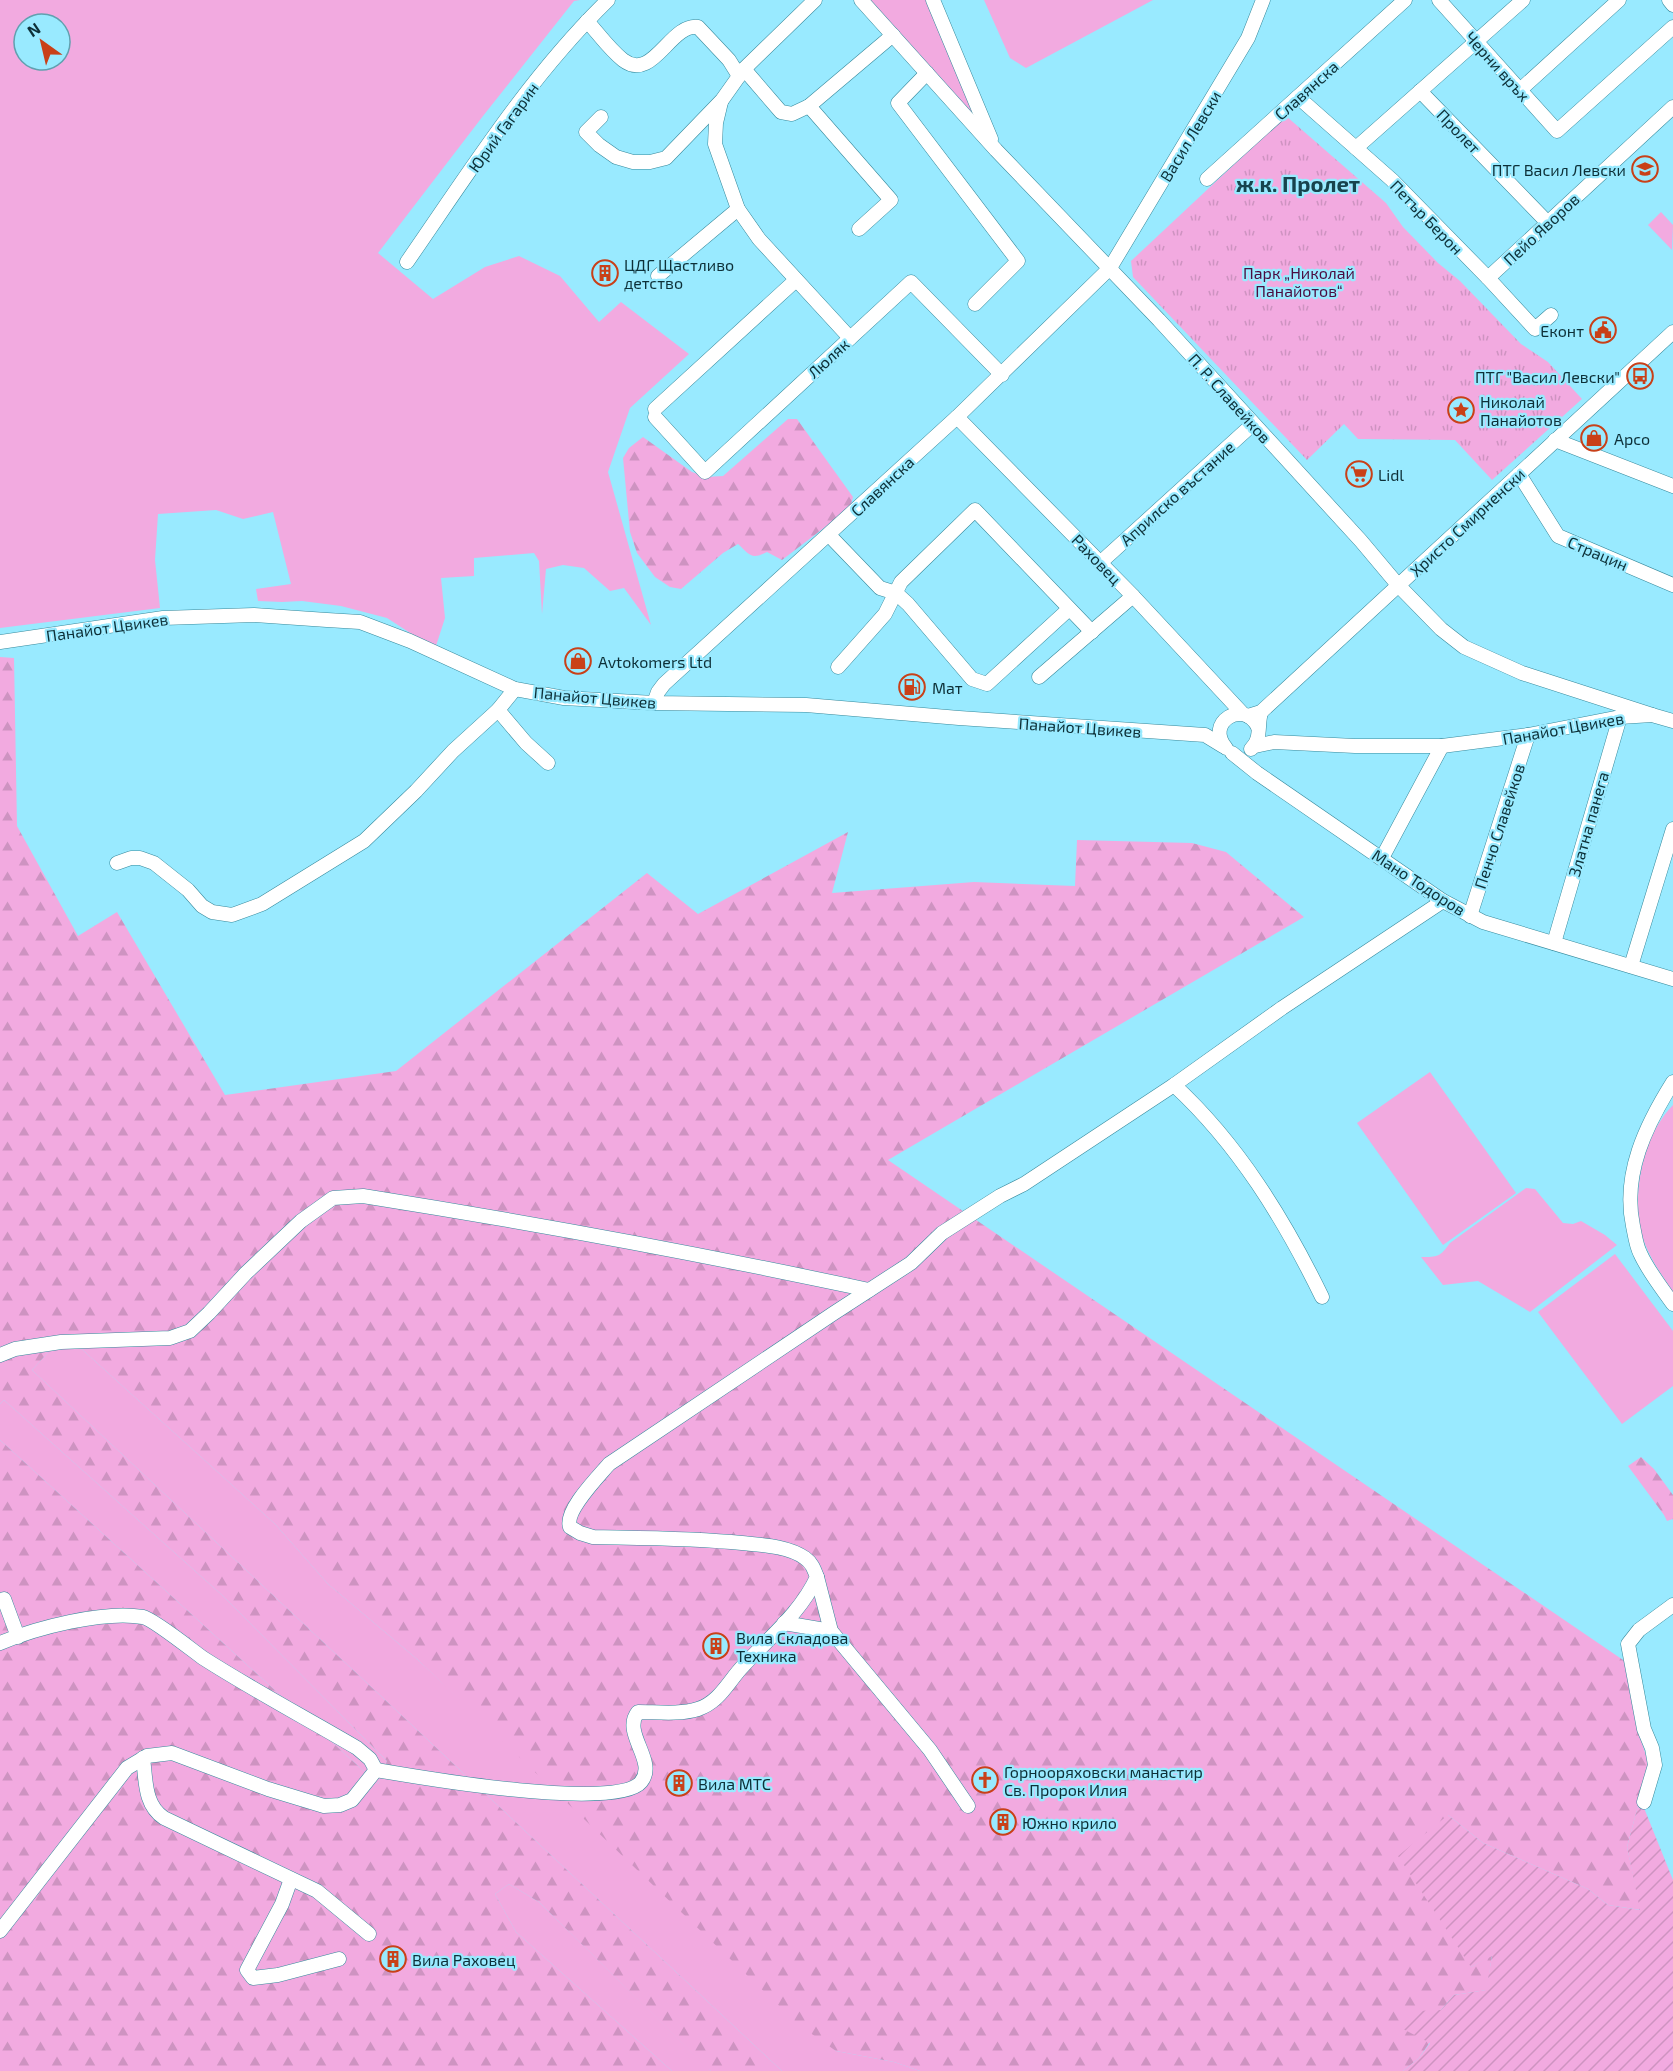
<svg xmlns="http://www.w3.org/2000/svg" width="1673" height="2071" viewBox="0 0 1673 2071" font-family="'Exo 2',sans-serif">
<defs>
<pattern id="forest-firs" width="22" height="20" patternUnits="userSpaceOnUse" patternTransform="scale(1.5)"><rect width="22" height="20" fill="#f2aae0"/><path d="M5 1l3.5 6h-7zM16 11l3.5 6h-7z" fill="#ce93c1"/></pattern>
<pattern id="park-tufts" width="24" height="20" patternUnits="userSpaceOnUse" patternTransform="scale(1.5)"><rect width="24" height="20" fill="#f2aae0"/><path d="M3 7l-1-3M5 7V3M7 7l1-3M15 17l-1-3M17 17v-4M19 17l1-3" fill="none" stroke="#ce93c1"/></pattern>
<pattern id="garden-furrows" width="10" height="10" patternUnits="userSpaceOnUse" patternTransform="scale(1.5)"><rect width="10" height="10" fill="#f2aae0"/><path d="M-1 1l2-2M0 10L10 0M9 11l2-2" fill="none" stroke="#ce93c1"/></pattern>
</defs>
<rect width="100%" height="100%" fill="#99eaff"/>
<g fill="#f2aae0" fill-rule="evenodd">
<path d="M0 0H580L574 1 483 116 378 253 433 299 485 267 519 256 560 276 599 322 621 302 689 354 630 408 608 472 651 625 624 588 610 591 584 568 563 565 546 569 542 614 539 561 534 553 474 558V576L441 578 445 618 435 649 387 618 341 606 302 601 282 602 258 601 256 589 291 584 273 512 243 519 216 510 158 514 155 560 160 608 0 628ZM24 24H60V60H24Z"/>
<path d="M870 0H927L974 115Z"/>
<path d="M984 0H1153L1026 68 1010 58Z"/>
<path d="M1661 212 1673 225 1672 250 1648 225Z"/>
<path d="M1430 1072 1516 1193 1443 1245 1357 1123Z"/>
<path d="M1673 1105V1292C1661 1274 1648 1256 1642 1235 1631 1195 1643 1135 1673 1105Z"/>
<path d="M1526 1188 1535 1189 1563 1223 1573 1224 1581 1221 1605 1235 1617 1245 1530 1312 1478 1281 1443 1285 1421 1257C1438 1257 1440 1257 1450 1243Z"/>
<path d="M1615 1254 1673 1331V1386L1622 1424 1538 1312Z"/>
<path d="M65 1334 275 1524 328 1584 418 1660 836 2051 894 2062 920 2071H782L32 1370Z"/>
<path d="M4 1400 223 1596 387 1761 378 1784 0 1440V1404Z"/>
<path d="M509 1884 539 1902 711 2071H672L516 1932 495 1894Z"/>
</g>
<g fill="url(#forest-firs)">
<path d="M788 419H797L853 497 850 508 782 560 767 552C751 560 750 555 738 544L723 553 681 589 670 587 655 577 637 553 630 532 623 458 629 448 643 437 692 472 706 477 723 476Z"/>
<path d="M0 657 14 658 17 826 78 936 117 912 225 1095 396 1071 647 873 698 914 848 832 832 893 974 882 1075 886 1077 840 1192 843 1226 852 1304 917 888 1160 1626 1662 1641 1740 1649 1765 1627 1847 1641 1910 1608 1905 1588 1889 1483 1843 1448 1815 1471 1967 1492 1955 1487 1990 1454 1995 1441 2010 1430 2042 1419 2058 1403 2071H920L894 2062 836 2051 799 2025 418 1660 328 1584 275 1524 65 1334 32 1370 782 2071H711L707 2068 539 1902 509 1884 495 1894 516 1932 672 2071H0V1440L378 1784 387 1761 223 1596 4 1400 0 1404Z"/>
<path d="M1641 1457 1654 1469 1673 1495V1519L1667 1521 1664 1515 1628 1466Z"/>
</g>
<path fill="url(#park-tufts)" d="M1286 116 1386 203 1403 227 1438 263 1460 281 1521 344 1548 362 1582 399 1492 480 1455 440 1358 439 1344 424 1307 460 1133 277 1131 261Z"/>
<path fill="url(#garden-furrows)" d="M1640 1798 1673 1880V2071H1403L1419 2058 1430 2043 1403 2029 1416 2011 1441 2010 1454 1995 1486 1990 1492 1956 1471 1967 1398 1856 1448 1815 1483 1843 1588 1889 1608 1905 1640 1910 1627 1847Z"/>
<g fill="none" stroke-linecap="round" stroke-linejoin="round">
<g stroke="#36899c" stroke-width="15">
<g id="minor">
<path d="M861 0 996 150 1159 320 1361 541 1398 585 1441 629 1464 647 1522 673 1652 715"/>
<path d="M933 0 991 139"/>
<path d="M1439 0 1557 131 1673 27"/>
<path d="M1669 0 1673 5"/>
<path d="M587 21C598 33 609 49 623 60 653 83 670 23 698 27L729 60 739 76"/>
<path d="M744 69 781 112 792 114 809 106 893 35"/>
<path d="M927 73 898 103 1018 261 975 304"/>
<path d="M1520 90 1619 0"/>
<path d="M1420 91 1548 223"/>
<path d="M1298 97 1392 180 1488 278 1535 329 1551 315"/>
<path d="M721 102 716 123 715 144 738 209 759 239 850 338"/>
<path d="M809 106 891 200 859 229"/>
<path d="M601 117 586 132 599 145 616 157 633 162H650L666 158 722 100 744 69 815 0"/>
<path d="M1356 148 1523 0"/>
<path d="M1207 179 1405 0"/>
<path d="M407 262C470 171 529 77 608 0"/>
<path d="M658 276 738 209"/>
<path d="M1488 278 1673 107"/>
<path d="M655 409 796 280"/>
<path d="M655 417 705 472 911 282 1002 375"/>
<path d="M957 417 1133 596 1243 714"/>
<path d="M1555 440 1673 486"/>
<path d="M1519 474 1558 536 1673 585"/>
<path d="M829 535 880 588 896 593 908 604 972 679 987 684 1069 609"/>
<path d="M1100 563 1253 424"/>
<path d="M0 642 163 618 254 615 327 620 360 622 410 641 515 689 564 698 654 703 806 705 959 718 1205 735 1223 746"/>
<path d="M838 667 885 614 901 582 975 510 1092 632"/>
<path d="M1039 677 1133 596"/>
<path d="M654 703 658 692 664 684 957 417 1110 268 1248 38 1263 0"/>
<path d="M498 710 526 743 548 763"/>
<path d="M1248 716 1261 712 1673 332"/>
<path d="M1255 746 1274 742 1355 746H1442L1528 735 1620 717 1652 715 1673 721"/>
<path d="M1226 748C1204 723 1244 698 1258 727"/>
<path d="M1251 749C1262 739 1257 726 1261 712"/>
<path d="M1232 753 1257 773 1443 901 1483 922 1673 979"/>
<path d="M1382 858 1442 746"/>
<path d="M117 863 131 858H140L154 863 188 890 202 906 212 912 232 915 262 904 364 841 416 791 453 751 498 710 515 689"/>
<path d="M1470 916 1528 735"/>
<path d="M1554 943 1620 717 1623 713"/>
<path d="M1631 966 1673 829"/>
<path d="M1673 1082C1646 1125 1622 1174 1633 1226 1635 1235 1636 1245 1640 1253 1648 1271 1661 1287 1673 1304"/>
<path d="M1174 1085C1238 1144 1284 1219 1322 1297"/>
<path d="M0 1355 15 1349 61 1342 170 1338 190 1331 209 1313 246 1273 301 1221 333 1198 363 1196C533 1223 701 1254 869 1290"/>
<path d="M817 1577 831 1631 930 1750 968 1806"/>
<path d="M4 1599 18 1637"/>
<path d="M784 1623 831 1631"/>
<path d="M0 1643C36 1628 104 1610 143 1617 153 1619 192 1650 203 1658 253 1690 306 1718 357 1748L370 1759 376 1770"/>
<path d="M143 1758C146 1780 144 1805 164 1818L317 1891 369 1934"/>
<path d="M1644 1802 1655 1765 1652 1748 1644 1729 1628 1644 1639 1630 1673 1605"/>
<path d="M291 1879 282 1904 247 1970 253 1978 278 1975 339 1959"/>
<path d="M0 1931 127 1768 147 1756 172 1753 268 1789 324 1806 340 1805 352 1800 376 1770C417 1777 617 1812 641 1782 658 1761 621 1733 638 1712 657 1712 679 1715 698 1709 720 1702 729 1680 744 1665 770 1637 801 1612 817 1577 814 1569 812 1563 805 1558 788 1546 762 1545 742 1543 693 1538 643 1538 593 1537L580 1533 570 1527C564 1511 598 1477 609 1464L834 1313 911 1263 942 1233 1000 1196 1024 1184 1174 1085 1282 1008 1443 901"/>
</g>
</g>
<use href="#minor" stroke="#fff" stroke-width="14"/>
</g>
<defs>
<g id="school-ring" transform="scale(1.35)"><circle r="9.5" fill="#99eaff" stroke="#c94018" stroke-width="1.5"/><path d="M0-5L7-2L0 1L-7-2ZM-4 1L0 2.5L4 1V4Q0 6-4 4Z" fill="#c94018"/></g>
<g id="building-ring" transform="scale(1.35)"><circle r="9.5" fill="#99eaff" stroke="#c94018" stroke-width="1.5"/><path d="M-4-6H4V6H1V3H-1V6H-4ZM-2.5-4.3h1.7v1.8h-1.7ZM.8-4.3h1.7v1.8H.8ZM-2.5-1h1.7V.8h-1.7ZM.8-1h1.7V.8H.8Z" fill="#c94018"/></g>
<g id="civic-ring" transform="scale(1.35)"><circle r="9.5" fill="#99eaff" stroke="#c94018" stroke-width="1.5"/><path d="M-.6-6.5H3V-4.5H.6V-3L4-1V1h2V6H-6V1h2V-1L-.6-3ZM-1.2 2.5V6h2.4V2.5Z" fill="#c94018"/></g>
<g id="bus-ring" transform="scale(1.35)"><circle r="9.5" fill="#99eaff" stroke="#c94018" stroke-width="1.5"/><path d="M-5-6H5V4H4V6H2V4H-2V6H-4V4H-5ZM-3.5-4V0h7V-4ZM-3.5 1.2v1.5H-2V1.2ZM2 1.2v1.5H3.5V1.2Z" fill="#c94018"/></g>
<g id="sight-ring" transform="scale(1.35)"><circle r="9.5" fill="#99eaff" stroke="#c94018" stroke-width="1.5"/><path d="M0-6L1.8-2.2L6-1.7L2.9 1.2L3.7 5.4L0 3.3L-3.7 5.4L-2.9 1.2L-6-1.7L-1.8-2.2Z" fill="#c94018"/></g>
<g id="shop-ring" transform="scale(1.35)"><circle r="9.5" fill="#99eaff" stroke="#c94018" stroke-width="1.5"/><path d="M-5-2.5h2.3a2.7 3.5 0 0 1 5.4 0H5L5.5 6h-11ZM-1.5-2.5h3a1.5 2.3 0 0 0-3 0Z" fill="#c94018"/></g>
<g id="supermarket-ring" transform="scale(1.35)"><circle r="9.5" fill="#99eaff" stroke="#c94018" stroke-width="1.5"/><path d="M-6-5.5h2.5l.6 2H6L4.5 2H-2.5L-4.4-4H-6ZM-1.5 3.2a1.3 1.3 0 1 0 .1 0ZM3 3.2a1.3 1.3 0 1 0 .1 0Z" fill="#c94018"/></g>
<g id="fuel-ring" transform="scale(1.35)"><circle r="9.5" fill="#99eaff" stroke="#c94018" stroke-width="1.5"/><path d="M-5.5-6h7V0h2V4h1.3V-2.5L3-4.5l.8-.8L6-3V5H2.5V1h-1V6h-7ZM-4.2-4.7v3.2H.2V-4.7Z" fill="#c94018"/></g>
<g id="church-ring" transform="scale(1.35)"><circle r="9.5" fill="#99eaff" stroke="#c94018" stroke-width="1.5"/><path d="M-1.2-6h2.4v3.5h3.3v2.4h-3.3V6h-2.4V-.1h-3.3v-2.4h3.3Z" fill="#c94018"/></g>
</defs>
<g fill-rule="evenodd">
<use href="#school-ring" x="1645" y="169"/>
<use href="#building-ring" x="605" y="273"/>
<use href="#civic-ring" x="1603" y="330"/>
<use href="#bus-ring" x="1640" y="376"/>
<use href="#sight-ring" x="1461" y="410"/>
<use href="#shop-ring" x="1594" y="438"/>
<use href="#supermarket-ring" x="1359" y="474"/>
<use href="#shop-ring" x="578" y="661"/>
<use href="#fuel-ring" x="912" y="687"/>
<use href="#building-ring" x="716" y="1646"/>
<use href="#church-ring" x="985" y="1780"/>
<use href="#building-ring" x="679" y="1783"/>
<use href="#building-ring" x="1003" y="1822"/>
<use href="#building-ring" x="393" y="1959"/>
</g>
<g text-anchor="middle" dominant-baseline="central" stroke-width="4.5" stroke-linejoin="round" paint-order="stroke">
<g font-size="16" fill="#0d3038" stroke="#99eaff">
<text transform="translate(1498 66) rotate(48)">Черни връх</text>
<text transform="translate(1306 90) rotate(-42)">Славянска</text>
<text transform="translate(503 127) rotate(-54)">Юрий Гагарин</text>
<text transform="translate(1459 131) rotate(46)">Пролет</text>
<text transform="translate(1190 136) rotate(-59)">Васил Левски</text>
<text transform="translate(1427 217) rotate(46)">Петър Берон</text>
<text transform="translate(1541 229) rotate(-43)">Пейо Яворов</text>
<text transform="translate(828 358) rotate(-43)">Люляк</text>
<text transform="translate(1230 398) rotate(48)">П. Р. Славейков</text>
<text transform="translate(882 486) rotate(-43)">Славянска</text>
<text transform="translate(1177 493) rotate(-42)">Априлско въстание</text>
<text transform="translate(1467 522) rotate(-43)">Христо Смирненски</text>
<text transform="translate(1598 553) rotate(23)">Страцин</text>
<text transform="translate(1097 559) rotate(46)">Раховец</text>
<text transform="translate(107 627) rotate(-8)">Панайот Цвикев</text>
<text transform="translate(595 697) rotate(5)">Панайот Цвикев</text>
<text transform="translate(1080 727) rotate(4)">Панайот Цвикев</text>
<text transform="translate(1563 728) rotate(-10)">Панайот Цвикев</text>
<text transform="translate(1588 824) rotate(-74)">Златна панега</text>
<text transform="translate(1499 826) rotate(-72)">Пенчо Славейков</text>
<text transform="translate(1419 882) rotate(33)">Мано Тодоров</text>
</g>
<g font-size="16" fill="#0d3038" stroke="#99eaff" text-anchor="start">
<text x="1626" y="169" text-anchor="end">ПТГ Васил Левски</text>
<text x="624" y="264">ЦДГ Щастливо<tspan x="624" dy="18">детство</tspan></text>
<text x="1584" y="330" text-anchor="end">Еконт</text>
<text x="1620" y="376" text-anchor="end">ПТГ "Васил Левски"</text>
<text x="1480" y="401">Николай<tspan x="1480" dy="18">Панайотов</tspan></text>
<text x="1614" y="438">Арсо</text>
<text x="1378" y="474">Lidl</text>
<text x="598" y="661">Avtokomers Ltd</text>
<text x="932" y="687">Мат</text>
<text x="736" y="1637">Вила Складова<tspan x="736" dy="18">Техника</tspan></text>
<text x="1004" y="1771">Горнооряховски манастир<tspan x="1004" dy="18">Св. Пророк Илия</tspan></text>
<text x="698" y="1783">Вила МТС</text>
<text x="1022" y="1822">Южно крило</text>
<text x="412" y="1959">Вила Раховец</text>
</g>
<g font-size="16" fill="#4b0c40" stroke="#99eaff">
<text x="1299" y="272">Парк „Николай<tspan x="1299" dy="18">Панайотов“</tspan></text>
</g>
<g font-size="22" font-weight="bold" fill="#17434d" stroke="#99eaff">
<text x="1298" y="183">ж.к. Пролет</text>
</g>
</g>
<g transform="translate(42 42) rotate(326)"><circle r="28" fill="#99eaff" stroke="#61a0af" stroke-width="1.5"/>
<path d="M0-4.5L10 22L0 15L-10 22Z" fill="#c94018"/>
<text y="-9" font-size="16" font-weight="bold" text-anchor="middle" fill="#0d3038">N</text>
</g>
</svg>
